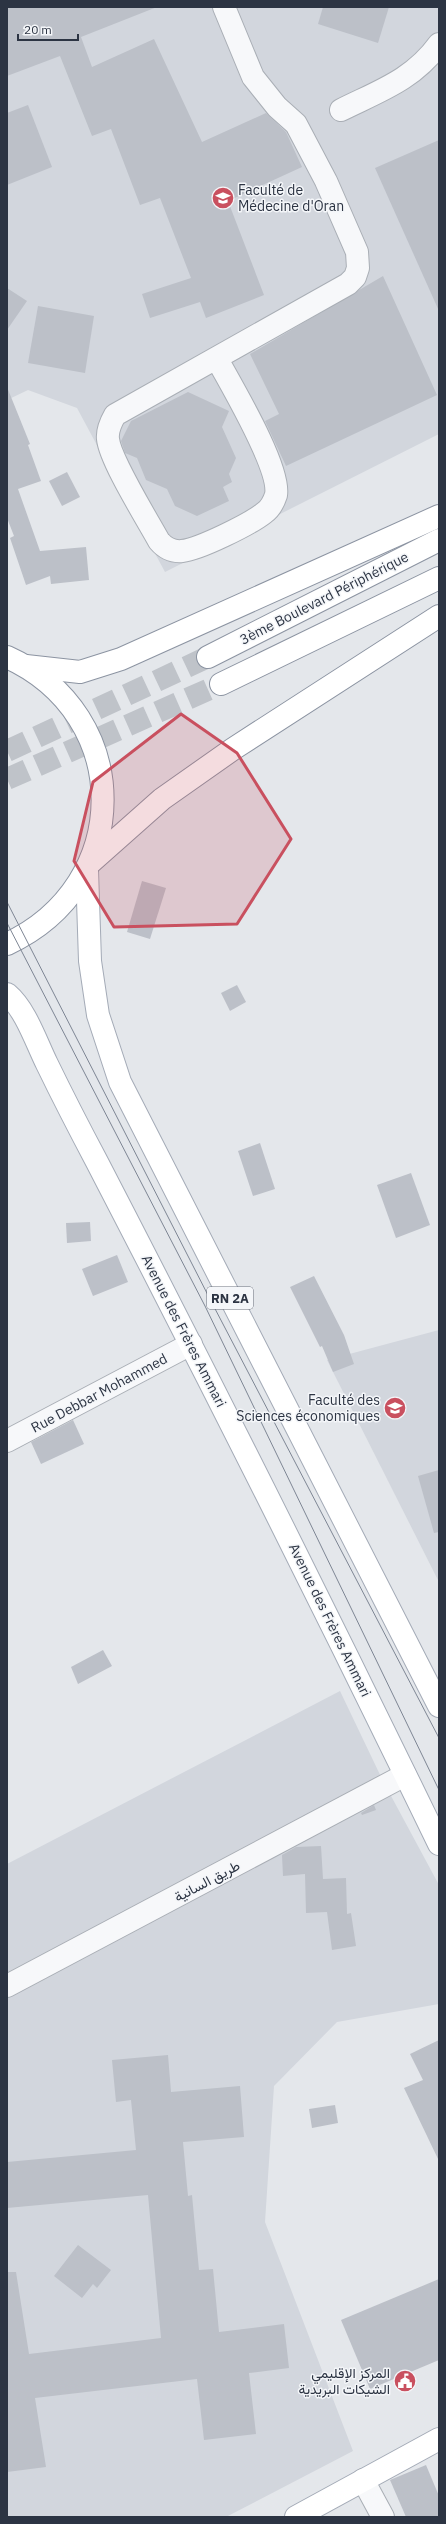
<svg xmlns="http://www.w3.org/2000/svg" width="446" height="2524" viewBox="0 0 446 2524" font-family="'IBM Plex Sans',Vazirmatn,sans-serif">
<rect width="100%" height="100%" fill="#e4e7eb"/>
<g fill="#d2d6dd">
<path d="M7 7H439V434L165 572 77 408 28 390 7 400Z"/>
<path d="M439 1330V1582L327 1360Z"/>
<path d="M340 1691 383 1781 439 1885V2004L337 2022 274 2086 265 2222 353 2451 226 2517H7V1864Z"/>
</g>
<g fill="#bcc0c8">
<path d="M7 7H157L81 37 92 67 154 39 202 142 266 113 286 132 302 167 228 201 264 295 206 318 200 302 150 318 142 294 191 278 160 198 140 205 111 129 92 136 60 56 7 76Z"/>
<path d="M323 7H389L378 43 318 24Z"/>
<path d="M28 105 52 167 7 185V113Z"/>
<path d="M439 140V311L375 168Z"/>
<path d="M383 276 437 395 286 466 265 421 279 414 250 354Z"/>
<path d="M7 288 27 301 7 330Z"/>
<path d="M38 306 94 316 85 373 28 363Z"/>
<path d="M7 387 30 444 28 445 41 481 18 489 40 551 86 547 89 580 51 584 50 576 26 585 10 538 14 536 7 518Z"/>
<path d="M188 392 229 411 222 427 236 458 229 474 232 482 223 487 229 501 197 516 175 506 167 489 146 480 137 458 125 453 121 441 131 421Z"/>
<path d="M67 472 80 497 62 506 49 481Z"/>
<path d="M142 881 166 888 150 939 127 932Z"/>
<path d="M237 985 246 1002 230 1011 221 993Z"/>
<path d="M260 1143 275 1189 253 1196 238 1151Z"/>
<path d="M411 1173 430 1225 396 1238 377 1185Z"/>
<path d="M90 1222 91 1241 67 1243 66 1223Z"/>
<path d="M117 1255 128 1282 93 1296 82 1269Z"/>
<path d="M314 1276 344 1335 354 1364 333 1372 322 1346 320 1347 290 1287Z"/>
<path d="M73 1420 84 1444 41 1464 31 1442Z"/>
<path d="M439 1470V1532L434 1533 418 1476Z"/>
<path d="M103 1650 112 1666 78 1684 71 1667Z"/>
<path d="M374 1805 376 1810 362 1815 361 1813Z"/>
<path d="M321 1846 323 1879 346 1878 347 1914 351 1913 356 1946 332 1950 327 1912 306 1913 305 1874 283 1876 282 1855 296 1847Z"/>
<path d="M439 2040V2161L404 2088 423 2080 410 2054Z"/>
<path d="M168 2055 171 2092 240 2086 244 2137 183 2142 188 2196 192 2195 199 2270 213 2269 219 2332 284 2324 289 2368 249 2373 256 2434 204 2440 197 2379 35 2398 46 2467 7 2472V2272H16L29 2354 161 2338 148 2195 7 2208V2162L136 2150 131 2100 116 2102 112 2060Z"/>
<path d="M335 2105 338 2123 312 2128 309 2109Z"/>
<path d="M78 2245 111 2270 97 2288 93 2284 82 2298 54 2276Z"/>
<path d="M439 2279V2360L370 2389 341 2320Z"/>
<path d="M426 2465 439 2496V2517H406L390 2480Z"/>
</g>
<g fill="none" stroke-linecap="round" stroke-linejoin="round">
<g stroke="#bfc3c9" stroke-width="22" stroke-dasharray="22 11" stroke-linecap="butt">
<path d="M7 751 208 657"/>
<path d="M7 779 221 684"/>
</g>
<g stroke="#a9aeb5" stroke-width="24">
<g id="minor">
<path d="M341 110C379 91 413 80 439 44"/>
<path d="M217 359C231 385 281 468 276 495 274 501 270 509 264 513 250 524 200 549 182 551 172 552 165 548 159 541 147 519 110 460 108 439 107 431 111 422 115 415L348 284 355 277 358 268 357 252 326 181 296 124 277 107 253 77 224 7"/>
<path d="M7 1441 191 1344"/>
<path d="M7 1986 405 1775"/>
<path d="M363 2480 383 2517"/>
</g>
</g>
<g stroke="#a4abb7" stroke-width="24">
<g id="major">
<path d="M87 870 90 961 98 1015 120 1082 439 1706"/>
<path d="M7 994C26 1010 36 1042 47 1064 63 1097 80 1130 97 1162 214 1388 328 1615 439 1844"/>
<path d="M296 2517 439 2439"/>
</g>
</g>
<g stroke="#8c94a2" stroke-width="24">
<g id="highway">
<path d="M7 657C135 715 134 885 7 944"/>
<path d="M208 657 439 540"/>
<path d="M26 666 80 672 121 659 439 516"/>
<path d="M221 684 439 578"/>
<path d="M91 862 162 799 233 749 439 616"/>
</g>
</g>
<use href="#minor" stroke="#f7f8fa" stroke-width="22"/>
<use href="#major" stroke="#fff" stroke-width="22"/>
<use href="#highway" stroke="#fff" stroke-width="22"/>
<g stroke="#7e8694" stroke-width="1">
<path d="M7 902 212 1303 439 1738"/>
<path d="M7 923 205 1306 439 1790"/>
</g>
</g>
<path fill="#c9505f" fill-opacity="0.2" stroke="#c9505f" stroke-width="3" stroke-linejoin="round" d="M181 714 237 753 291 839 237 924 114 927 74 861 93 782Z"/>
<defs>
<g id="university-disc" transform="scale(1.15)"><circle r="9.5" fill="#c9505f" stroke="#f4f6f9"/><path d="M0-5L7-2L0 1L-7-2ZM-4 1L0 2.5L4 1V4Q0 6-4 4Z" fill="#fff"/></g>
<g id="civic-disc" transform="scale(1.15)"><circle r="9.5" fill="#c9505f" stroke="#f4f6f9"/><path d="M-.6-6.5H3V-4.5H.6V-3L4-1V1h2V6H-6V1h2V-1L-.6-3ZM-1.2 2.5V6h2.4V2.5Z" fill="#fff"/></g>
</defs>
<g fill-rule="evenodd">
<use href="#university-disc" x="223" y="198"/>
<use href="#university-disc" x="395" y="1408"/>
<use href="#civic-disc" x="405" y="2381"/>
</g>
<g text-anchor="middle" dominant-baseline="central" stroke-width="3" stroke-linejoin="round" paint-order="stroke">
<rect fill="#f4f6f9" stroke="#686e7a" stroke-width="1" x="207" y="1287" width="46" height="22" rx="3"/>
<g font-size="13" font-weight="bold" fill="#2c3443">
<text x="230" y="1298">RN 2A</text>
</g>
<g font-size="14" fill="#2c3443" stroke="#f4f6f9" text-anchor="end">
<text x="238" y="190" text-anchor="start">Faculté de<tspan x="238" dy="16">Médecine d'Oran</tspan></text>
<text x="380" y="1400">Faculté des<tspan x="380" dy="16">Sciences économiques</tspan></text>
<text x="390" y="2373">المركز الإقليمي<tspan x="390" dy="16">الشيكات البريدية</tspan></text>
</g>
<g font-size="14" fill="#2c3443" stroke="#f4f6f9">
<text transform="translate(324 598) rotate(-27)">3ème Boulevard Périphérique</text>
<text transform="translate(184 1331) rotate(63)">Avenue des Frères Ammari</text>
<text transform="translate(99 1393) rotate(-28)">Rue Debbar Mohammed</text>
<text transform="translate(330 1620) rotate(64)">Avenue des Frères Ammari</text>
<text transform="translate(207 1881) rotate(-28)">طريق السانية</text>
</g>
</g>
<rect width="446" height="2524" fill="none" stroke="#2c3443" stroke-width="16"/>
<path d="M18 34v6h60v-6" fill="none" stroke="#2c3443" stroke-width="2"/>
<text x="24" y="34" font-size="12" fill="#2c3443" stroke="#f4f6f9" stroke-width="3" paint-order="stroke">20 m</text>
</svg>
